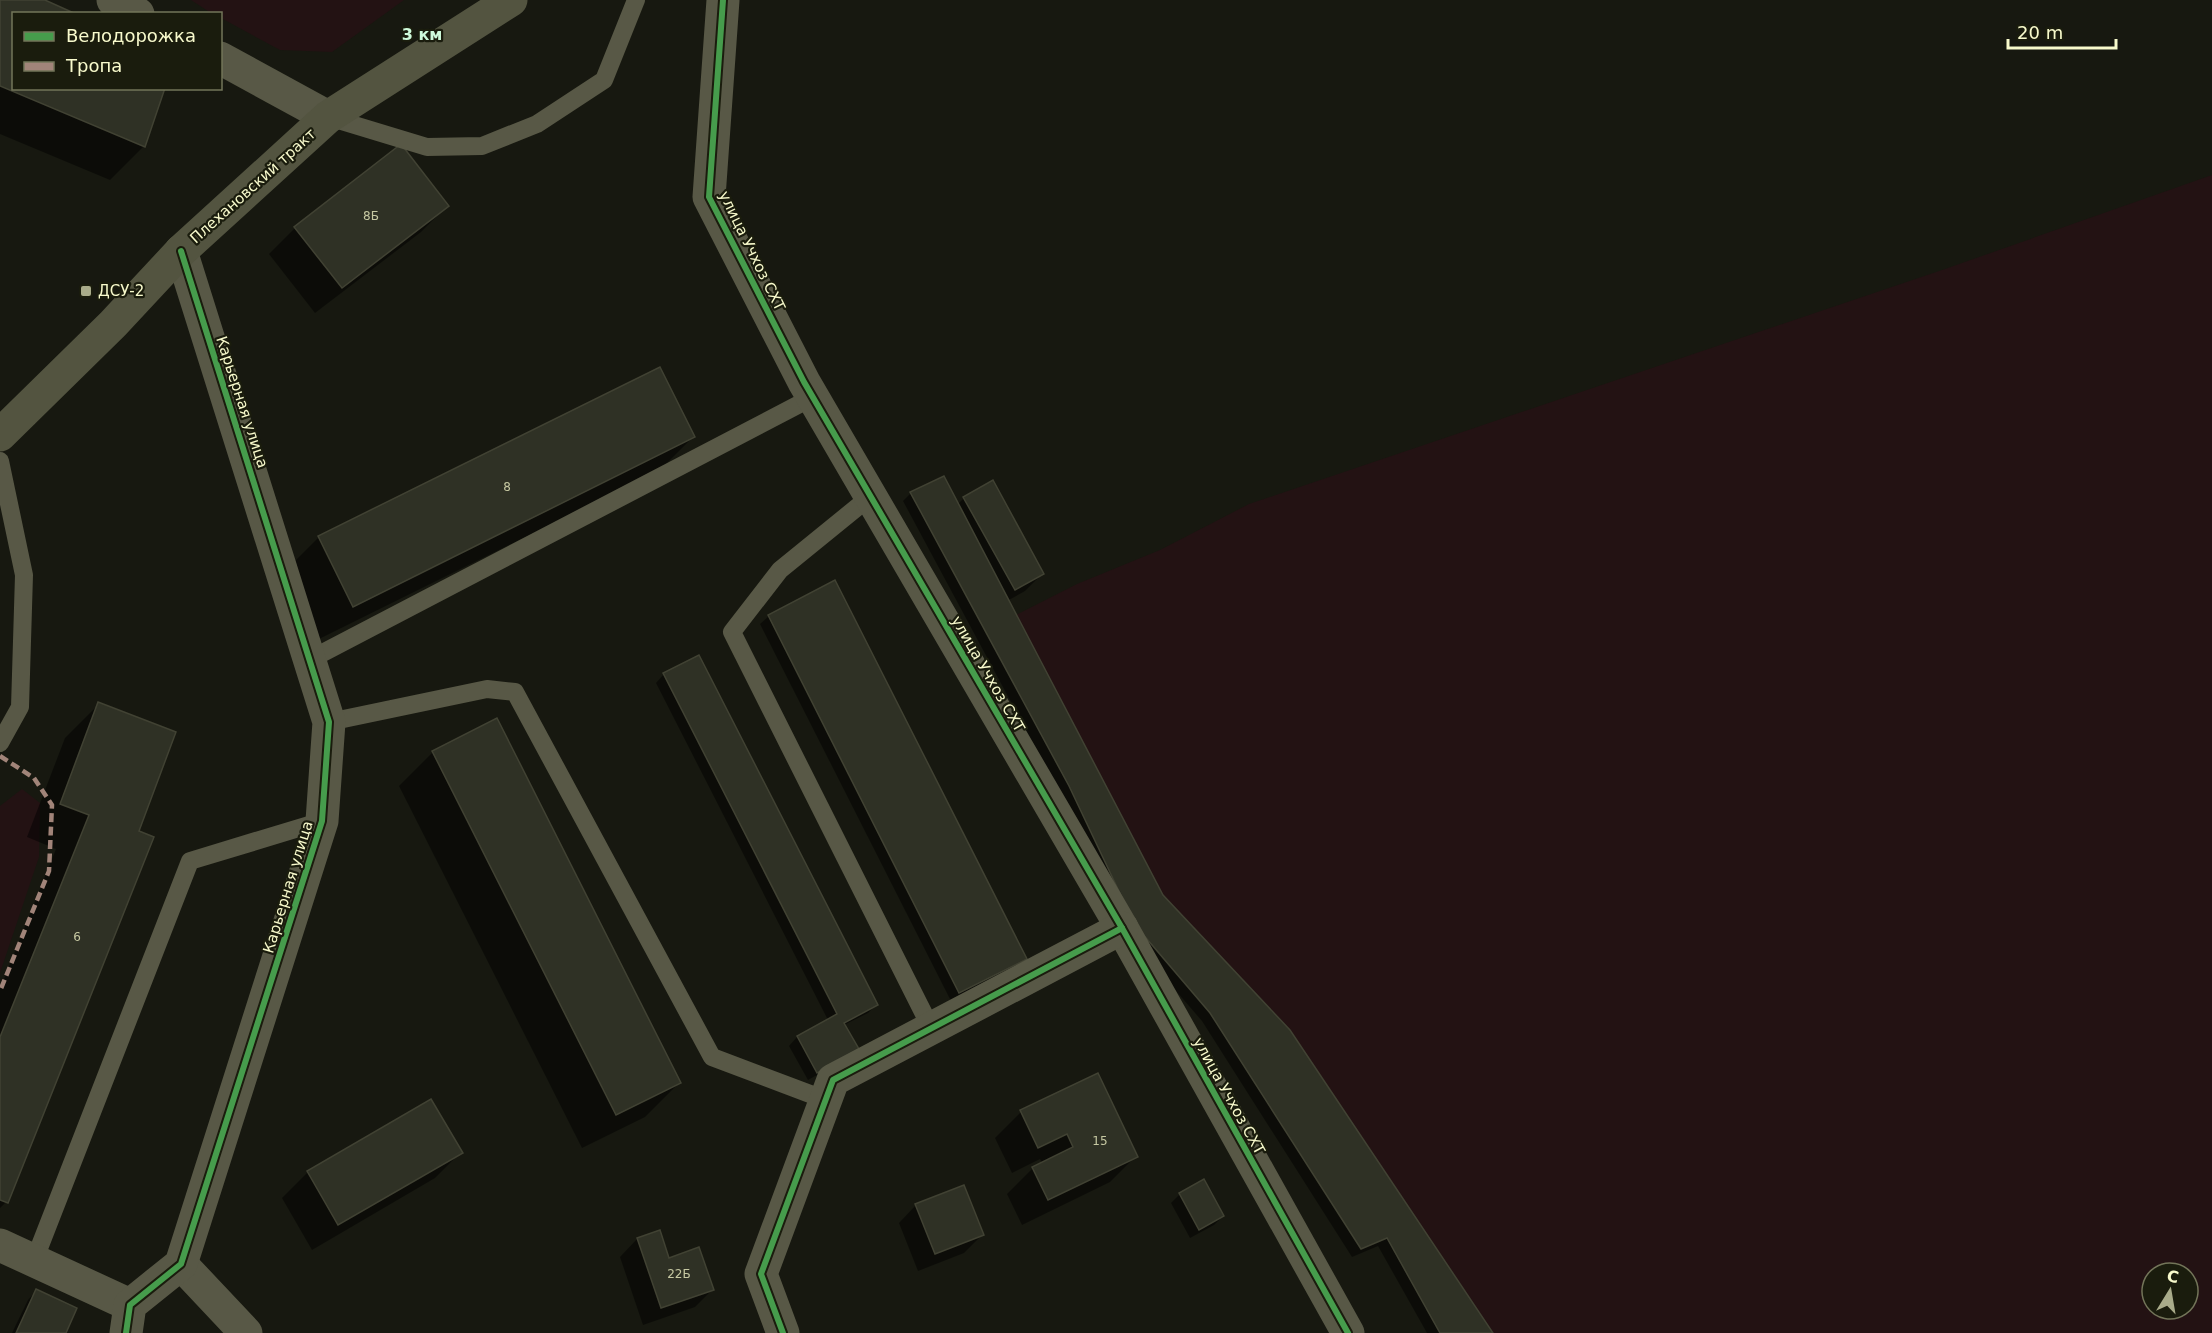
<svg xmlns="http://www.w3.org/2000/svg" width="2212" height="1333" viewBox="0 0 2212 1333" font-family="'DejaVu Sans',sans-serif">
<rect width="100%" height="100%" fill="#171810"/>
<g fill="#231213" fill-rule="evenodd">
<path d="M191 0H404L332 52 280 50 221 18 220 14 211 13Z"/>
<path d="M2212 175V1333H1493L1290 1030 1163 895 1016 615 1077 584 1160 550 1249 504 1945 269ZM2152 1273H2188V1309H2152Z"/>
<path d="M22 789 40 803 39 857 0 973V806Z"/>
</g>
<g fill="#0007">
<path d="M0 0H41L14 14V88L144 146 110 180 0 134Z"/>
<path d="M447 206 421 232 315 313 269 254 295 228Z"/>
<path d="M693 437 659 471 319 639 285 571 319 537Z"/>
<path d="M911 493 957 505 964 498 1042 574 1025 591 1007 601 1162 896 1491 1333H1427L1378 1246 1352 1257 1202 1021 1126 933 1061 795 903 501Z"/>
<path d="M769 616 1025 959 1017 967 951 1001 760 624Z"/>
<path d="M664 674 876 1005 868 1013 844 1025 849 1057 808 1080 789 1046 797 1037 828 1020 656 683Z"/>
<path d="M99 704 137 832 6 1202 0 1208V989L56 849 27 837 65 738Z"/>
<path d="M433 752 679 1083 645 1117 582 1148 399 786Z"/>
<path d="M1021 1112 1136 1156 1110 1182 1022 1225 1007 1194 1033 1168 1042 1163 1040 1159 1012 1173 995 1138Z"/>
<path d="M461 1152 435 1178 312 1250 282 1198 308 1172Z"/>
<path d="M1204 1181 1223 1216 1214 1225 1190 1238 1171 1203 1179 1195Z"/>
<path d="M916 1205 982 1235 964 1253 918 1271 899 1223Z"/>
<path d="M659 1232 669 1260 712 1290 695 1307 643 1325 620 1257 637 1239Z"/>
<path d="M36 1291 64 1333H12L28 1300Z"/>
</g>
<g fill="#2f3125" stroke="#414233" stroke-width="1.5">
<path d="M0 0H45L76 14H14V88H165L145 147 0 86Z"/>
<path d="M401 144 449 206 342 288 294 227Z"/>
<path d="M660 367 695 437 353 607 318 536Z"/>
<path d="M944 476 1163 895 1290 1030 1493 1333H1440L1387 1238 1361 1249 1210 1013 1135 925 1069 786 910 492Z"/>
<path d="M993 480 1044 574 1015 590 963 497Z"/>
<path d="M835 580 1027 959 959 993 768 615Z"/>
<path d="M699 655 878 1005 844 1023 859 1049 817 1073 797 1036 837 1014 663 673Z"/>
<path d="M98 702 176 732 139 831 154 837 8 1203 0 1200V1037L89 815 60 804Z"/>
<path d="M497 718 681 1083 616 1115 432 751Z"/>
<path d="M1098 1073 1138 1157 1048 1200 1032 1167 1073 1147 1067 1134 1038 1148 1020 1110Z"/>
<path d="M431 1099 463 1153 338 1225 307 1171Z"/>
<path d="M1204 1179 1224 1216 1199 1230 1179 1193Z"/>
<path d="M964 1185 984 1235 935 1254 915 1204Z"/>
<path d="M660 1230 669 1258 699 1247 714 1290 661 1308 637 1238Z"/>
<path d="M36 1289 77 1308 66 1333H16Z"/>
</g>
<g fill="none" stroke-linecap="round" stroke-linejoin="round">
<g stroke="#585846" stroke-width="18">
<path d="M328 117 427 147 482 146 537 124 604 80 636 0"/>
<path d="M0 461 24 575 20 707 0 743"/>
<path d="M871 496 780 570 732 632 931 1028"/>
<path d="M311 659 813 397"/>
<path d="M329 722 487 689 515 692 712 1057 826 1100"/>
<path d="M34 1261 190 861 322 821"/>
</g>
<g stroke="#585846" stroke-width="33">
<path d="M113 0 138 14"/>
<path d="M723 0 709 197 804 382 1122 928 1348 1333"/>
<path d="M220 58 328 117"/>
<path d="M0 1245 130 1305"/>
<path d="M181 1264 246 1333"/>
<path d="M126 1333 130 1305 181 1264 322 821 329 722 181 251"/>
<path d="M783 1333 761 1274 833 1080 1122 928"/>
</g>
<path stroke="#535440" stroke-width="33" d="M0 435 113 324 181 251 328 117 511 0"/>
<path stroke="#a18479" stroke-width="4.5" stroke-dasharray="9 4.5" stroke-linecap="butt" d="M0 756 34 778 52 805 49 871 0 991"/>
<g stroke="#1a1c0d" stroke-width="10">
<g id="cycleway">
<path d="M723 0 709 197 804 382 1122 928 1348 1333"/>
<path d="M126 1333 130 1305 181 1264 322 821 329 722 181 251"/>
<path d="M783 1333 761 1274 833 1080 1122 928"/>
</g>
</g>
<use href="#cycleway" stroke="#469c4c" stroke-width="6"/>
</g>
<rect fill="#a9ab8a" stroke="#1a1c0d" stroke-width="2" x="80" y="285" width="12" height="12" rx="3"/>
<g text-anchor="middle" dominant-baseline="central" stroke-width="4.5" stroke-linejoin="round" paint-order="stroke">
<g font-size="12" fill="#c6c8a2">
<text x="371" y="216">8Б</text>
<text x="507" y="487">8</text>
<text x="77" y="937">6</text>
<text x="1100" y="1141">15</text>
<text x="679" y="1274">22Б</text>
</g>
<g font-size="15" fill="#f8facc" stroke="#1a1c0d">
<text transform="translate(253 186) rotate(-42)">Плехановский тракт</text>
<text transform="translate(752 251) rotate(64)">улица Учхоз СХТ</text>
<text transform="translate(242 402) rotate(72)">Карьерная улица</text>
<text transform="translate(988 674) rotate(60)">улица Учхоз СХТ</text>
<text transform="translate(288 887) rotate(-73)">Карьерная улица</text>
<text transform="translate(1229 1096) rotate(61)">улица Учхоз СХТ</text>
</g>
<g font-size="15" fill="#f8facc" stroke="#1a1c0d" text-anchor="start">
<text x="98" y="291">ДСУ-2</text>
</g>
<g font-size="16" font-weight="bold" fill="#cefadb" stroke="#1a1c0d">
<text x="422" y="34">3 км</text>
</g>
</g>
<rect x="12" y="12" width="210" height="78" fill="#1a1c0d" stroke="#737559" stroke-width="1.5"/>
<rect x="24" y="32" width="30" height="9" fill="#469c4c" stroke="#737559" stroke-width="1.5"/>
<text x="66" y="42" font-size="18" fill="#f8facc">Велодорожка</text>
<rect x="24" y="62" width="30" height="9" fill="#a18479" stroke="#737559" stroke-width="1.5"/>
<text x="66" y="72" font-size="18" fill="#f8facc">Тропа</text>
<g transform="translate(2170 1291) rotate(11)"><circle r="28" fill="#1a1c0d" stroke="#737559" stroke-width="1.5"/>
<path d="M0-4.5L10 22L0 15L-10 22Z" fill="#a9ab8a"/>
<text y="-9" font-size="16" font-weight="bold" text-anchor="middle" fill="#f8facc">С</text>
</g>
<path d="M2008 39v9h108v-9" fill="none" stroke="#f8facc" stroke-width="3"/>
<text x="2017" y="39" font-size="18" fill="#f8facc" stroke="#1a1c0d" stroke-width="4.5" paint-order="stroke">20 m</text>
</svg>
